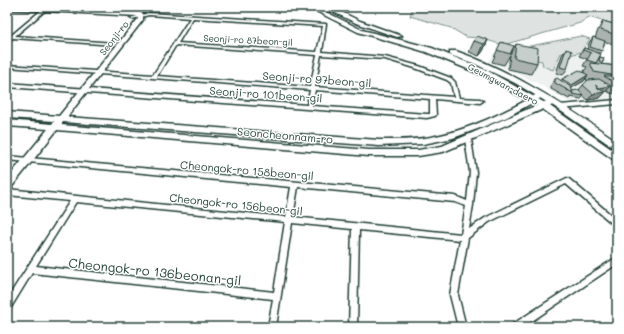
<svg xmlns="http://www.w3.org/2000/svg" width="624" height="334" viewBox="0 0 624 334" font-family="Mali,sans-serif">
<rect width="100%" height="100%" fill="#fff"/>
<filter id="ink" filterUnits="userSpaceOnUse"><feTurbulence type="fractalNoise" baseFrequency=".025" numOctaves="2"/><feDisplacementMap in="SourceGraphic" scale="8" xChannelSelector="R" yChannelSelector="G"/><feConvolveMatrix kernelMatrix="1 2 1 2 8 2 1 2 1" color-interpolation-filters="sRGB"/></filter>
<g filter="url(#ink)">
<path fill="#eef1f0" d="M504 51 509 54 543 61 561 53 570 55 581 52 609 62 611 68 617 71V100L567 101 537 83 489 61 494 53Z"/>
<g fill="#dee3e2" stroke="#7e908b">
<path d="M413 7H617V31L605 22 589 17 580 23 503 45 480 38 466 37 451 28 410 16Z"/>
<path d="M581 36 590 39 581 52 570 55 561 53 553 70 543 66 542 61 509 54 504 51Z"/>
</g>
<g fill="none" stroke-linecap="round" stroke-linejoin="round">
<g stroke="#1f3d34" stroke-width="3">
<g id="street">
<path d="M44 8 47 9 15 36 115 43 117 44 115 45 13 38 7 42V39Z"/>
<path d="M149 13 326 24 322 52 385 57 419 66 451 78 455 82 459 98 480 99 483 101 480 103 435 99 436 115 435 116 427 118 7 87V83L307 105 310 90 7 67V65L153 75 190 18 149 15 132 19 130 18ZM193 18 323 26 317 52 178 43ZM176 45 317 55 310 87 157 76ZM321 55 385 59 415 68 447 80 451 83 454 97 315 87ZM315 90 430 99V114H427L312 106Z"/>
<path d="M617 100V104L560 109 557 107 560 105Z"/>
<path d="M468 137 471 139 476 172 473 205 469 229 485 218 567 178 569 179 617 220V227L615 226 566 184 489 222 468 238 458 295 466 327H458L450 295 460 240 359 230 357 327H349L352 229 292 223 276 327H268L273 299 32 273 10 309 7 310V299L70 201 7 195V189L286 217 291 187 7 160V156L455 196 467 201 470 172 465 139ZM298 187 455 202 466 206 461 234 293 217ZM76 202 285 222 274 292 36 266Z"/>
<path d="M617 257V264L523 327H512L513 324Z"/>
</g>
</g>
<g stroke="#1f3d34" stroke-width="3">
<path id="secondary" d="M7 7H40L140 12 143 14V20L67 117 379 140C396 140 414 140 431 137 470 130 506 112 539 93H542L546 95 507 117 480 128 453 138 423 144 379 146 63 122 61 125 369 150H418L442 146 549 100 552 99 556 102 555 104 443 152 418 156H369L57 130 10 189 7 190V179L48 129 7 126V120L52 124 54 121 7 118V112L59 116 138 19 137 16 7 9Z"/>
</g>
<g stroke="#1f3d34" stroke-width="3">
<g id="primary">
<path d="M308 7H316L362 30 432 48 488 71 547 104 617 153V162L541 108 482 75 426 52 358 32Z"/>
<path d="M323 7H331L360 21 402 36 397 37 356 23Z"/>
<path d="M450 51H456C515 72 565 106 617 141V150L555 107 515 83 473 63 450 55Z"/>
</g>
</g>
<use href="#street" fill="#fff" fill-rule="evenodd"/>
<use href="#secondary" fill="#fff" fill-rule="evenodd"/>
<use href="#primary" fill="#fff" fill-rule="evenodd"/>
</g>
<g fill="#abb2af" stroke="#1f3d34">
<path d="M250 7H291L290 9Z"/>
<path d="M603 21 617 25V40L614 44 605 42 602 51 600 53V57L603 62 601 64 617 66V94L610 93 607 91 605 92 600 98 588 100 578 91 583 85 587 81 586 78 584 81 571 88 572 91 584 96 581 99 570 97 569 99 551 89V85L555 79 561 81 562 79 584 73V71L587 67 583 66 587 59 579 56 584 48 587 49 589 43 593 37 595 38 598 30Z"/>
<path d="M488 40 483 51 479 56 469 52 474 41Z"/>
<path d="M501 42 510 54 516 44 537 63 531 74 508 69 510 55 504 65 492 62Z"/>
<path d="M566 49 567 69 563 75 556 73 562 55Z"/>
</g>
<g fill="#8b918f" stroke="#1f3d34">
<path d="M231 7H239L231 10Z"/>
<path d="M488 40 483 51 479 56 484 44Z"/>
<path d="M588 75 584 81 567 91 572 85Z"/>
<path d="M611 86 600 98 588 100 593 94 599 88Z"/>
</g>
<g fill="#c7cfcc" stroke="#1f3d34">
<path d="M603 21 617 25V35L601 30Z"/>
<path d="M477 36 488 40 484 44 474 41Z"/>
<path d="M593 37 605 41 602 51 590 47Z"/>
<path d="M501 42 514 46 510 54 497 50Z"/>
<path d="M516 44 538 48 537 63 514 58Z"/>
<path d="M584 48 601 54 596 63 587 60 591 53 583 50Z"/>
<path d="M566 49 572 51 567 69 560 67Z"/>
<path d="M600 57 604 58 603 62 599 61Z"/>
<path d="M590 63 617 66V76L594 72Z"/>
<path d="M579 70 588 75 572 85 562 79Z"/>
<path d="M604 76H617V84Z"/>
<path d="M557 78 571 87 573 93 555 83V79Z"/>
<path d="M599 79 611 86 599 88 595 85 599 89 605 92 593 94 583 85 588 80Z"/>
<path d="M578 90 584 96 572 94 573 93 572 91Z"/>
</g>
</g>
<g text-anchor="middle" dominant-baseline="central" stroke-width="3" stroke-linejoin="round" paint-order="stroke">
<g font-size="9" fill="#1f3d34" stroke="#fff">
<text transform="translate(114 38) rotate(-52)">Seonji-ro</text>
<text transform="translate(248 40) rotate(3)">Seonji-ro 87beon-gil</text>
<text transform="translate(503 84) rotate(28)">Geumgwan-daero</text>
</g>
<g font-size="11" fill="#1f3d34" stroke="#fff">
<text transform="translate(317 79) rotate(4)">Seonji-ro 97beon-gil</text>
<text transform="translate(266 94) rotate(4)">Seonji-ro 101beon-gil</text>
<text transform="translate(285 135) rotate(5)">Seoncheonnam-ro</text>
<text transform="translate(247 170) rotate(5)">Cheongok-ro 158beon-gil</text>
<text transform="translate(236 204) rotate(6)">Cheongok-ro 156beon-gil</text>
</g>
<g font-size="13" fill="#1f3d34" stroke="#fff">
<text transform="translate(155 271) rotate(6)">Cheongok-ro 136beonan-gil</text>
</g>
</g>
<rect width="624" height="334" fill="none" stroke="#fff" stroke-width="24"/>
<rect x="12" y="12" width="600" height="310" fill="none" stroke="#1f3d34" stroke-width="1.5" filter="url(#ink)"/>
</svg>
